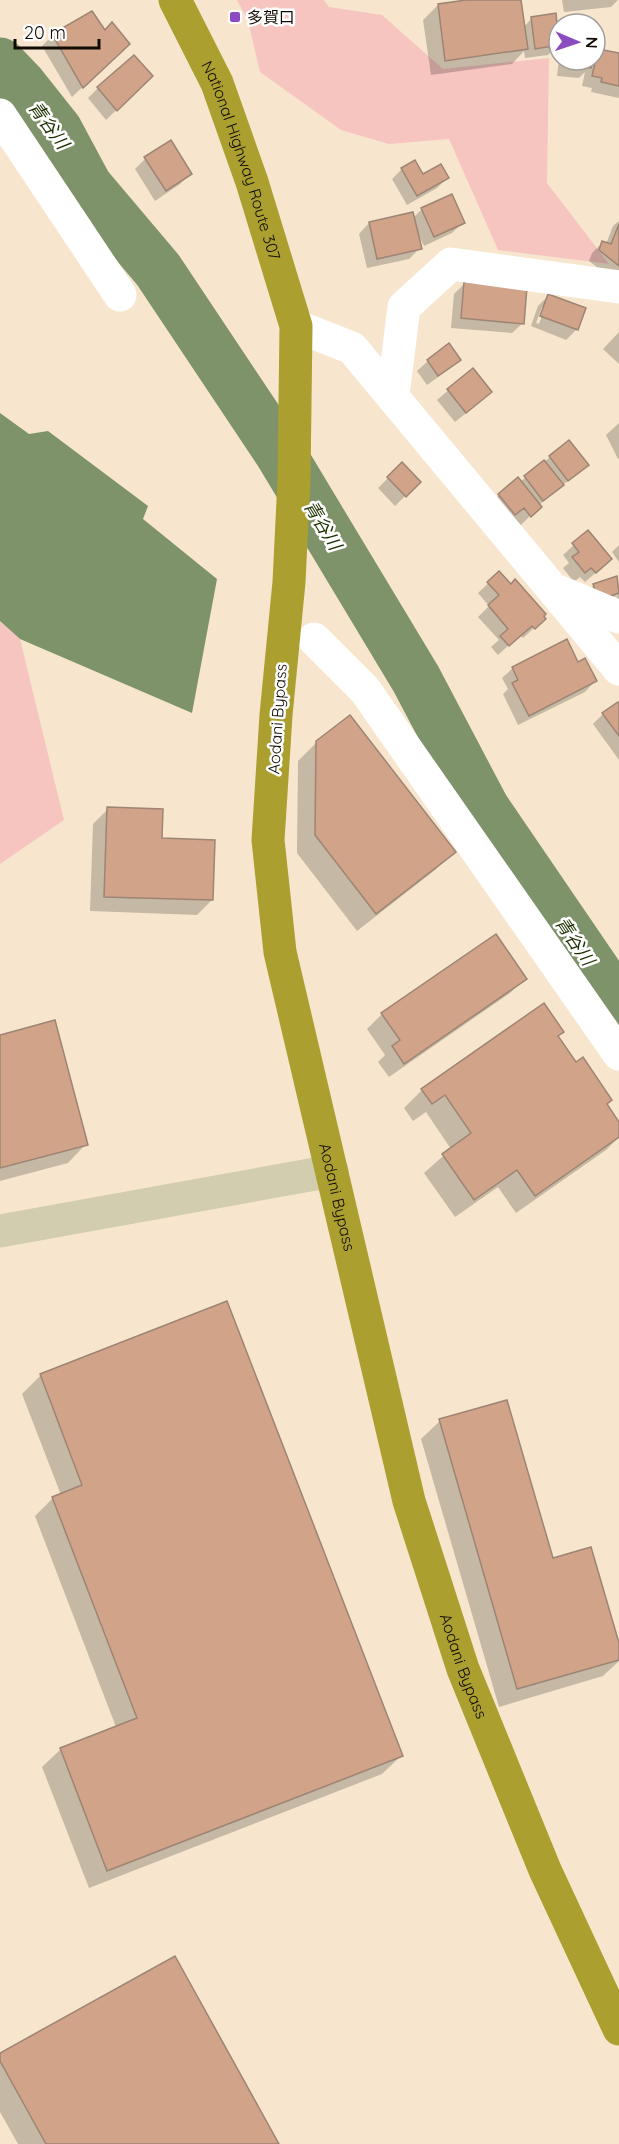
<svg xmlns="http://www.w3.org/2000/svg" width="619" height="2144" viewBox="0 0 619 2144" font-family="Quicksand,'Noto Sans JP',sans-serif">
<rect width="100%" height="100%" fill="#f7e6cd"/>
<g fill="#f6c5c0">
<path d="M237 0H324L329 7 382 15 443 69 549 58 547 183 609 264 498 250 449 139 389 144 341 130 260 72 248 21Z"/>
<path d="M0 621 20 639 64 820 0 864Z"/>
</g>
<path fill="#7e9369" d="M0 413 29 434 48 431 148 506 143 519 217 579 192 713 20 639 0 621Z"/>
<g fill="#0003" fill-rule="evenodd">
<path d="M477 0H520L524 27 532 18 558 45 548 55 525 58 524 51 512 64 431 75 423 20 438 5Z"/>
<path d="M562 0H618L611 7 564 12Z"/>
<path d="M92 13 118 54 72 97 42 46 52 36Z"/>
<path d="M598 51 619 55V98L591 92 592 88 582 86 585 72 579 78 557 76 559 60H595V54Z"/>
<path d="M151 76 106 120 88 98 98 88Z"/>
<path d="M145 159 190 174 180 184 155 201 135 169Z"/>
<path d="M402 169 423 177 447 178 437 188 407 205 392 179Z"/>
<path d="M422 209 463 222 452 233 424 246 418 234 420 248 409 259 367 268 359 234 369 223 413 218Z"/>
<path d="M619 221V276L614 280 589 261 592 253 602 243 606 244 613 226Z"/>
<path d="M464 284 523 323 512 333 451 328 454 294Z"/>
<path d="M548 296 577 329 566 340 531 326 538 306ZM542 307H545L539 324 536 323Z"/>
<path d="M619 332V364L603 349Z"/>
<path d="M459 360 448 370 427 385 417 371 428 361Z"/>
<path d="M472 370 480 402 455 422 437 400Z"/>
<path d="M619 423V458L618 459 606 435Z"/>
<path d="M550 457 587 465 539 505 540 506 520 526 488 505 499 495 520 482Z"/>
<path d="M402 464 419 482 395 506 378 488Z"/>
<path d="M588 532 600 569 585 582 580 577 574 582 563 568 569 563 563 555Z"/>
<path d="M619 545V562L612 552Z"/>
<path d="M499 573 544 619 523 638 520 635 498 655 491 647 499 640 478 617 489 606 478 593Z"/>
<path d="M616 578 619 587V611L614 610 617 595 610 602 584 596 594 585Z"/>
<path d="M513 668 595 681 585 692 518 725 503 694 508 689 502 678Z"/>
<path d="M619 706V760L593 724 603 714Z"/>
<path d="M317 742 454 852 435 870 357 931 297 853 298 761Z"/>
<path d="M108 809 160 840 212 900 197 915 90 911 93 824Z"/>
<path d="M525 979 510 993 389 1077 378 1062 385 1055 367 1029 382 1014Z"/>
<path d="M0 1036 86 1144 68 1163 0 1181Z"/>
<path d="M557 1037 619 1124V1137L606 1150 516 1213 498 1187 455 1217 424 1173 451 1149 426 1112 413 1121 404 1108 422 1090Z"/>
<path d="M41 1375 401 1756 382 1774 89 1888 42 1767 61 1749 116 1727 35 1516 53 1498 61 1495 22 1394Z"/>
<path d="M440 1421 552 1560 619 1649V1661L603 1676 499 1707 421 1439Z"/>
<path d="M0 2055 277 2144H18L0 2112Z"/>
</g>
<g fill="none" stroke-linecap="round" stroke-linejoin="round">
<path stroke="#7e9369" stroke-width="51" d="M0 63 22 86 57 130 87 186 158 270 280 453 416 679 484 808 619 1006"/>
</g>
<g fill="#d1a489" stroke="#9d8475" stroke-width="1.5">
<path d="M466 0H521L528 49 445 61 438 4Z"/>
<path d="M92 11 105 30 112 22 130 44 83 88 52 34Z"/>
<path d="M556 13 559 45 535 49 531 17Z"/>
<path d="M572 19 596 22 595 33V24H571Z"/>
<path d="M598 49 619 53V86L601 82 602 78 592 76Z"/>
<path d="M134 55 153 76 117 111 97 87Z"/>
<path d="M568 60H592L591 68 567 66Z"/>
<path d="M171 140 192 174 166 191 144 157Z"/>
<path d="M415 160 423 174 441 164 449 178 417 196 401 168Z"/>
<path d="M452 194 465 223 434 237 421 208Z"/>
<path d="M413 212 422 249 377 259 369 222Z"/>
<path d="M619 224V266L599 250 602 241 611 244Z"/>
<path d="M464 282 527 287 524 324 461 318Z"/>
<path d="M548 294 586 308 578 330 540 316Z"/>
<path d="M449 343 461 360 438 376 427 360Z"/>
<path d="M473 368 492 392 466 413 447 389Z"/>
<path d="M569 440 589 465 568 481 549 456Z"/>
<path d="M544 460 564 485 543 501 524 476Z"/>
<path d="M402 462 421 482 406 497 387 477Z"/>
<path d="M518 477 542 507 531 517 524 508 515 515 498 494Z"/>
<path d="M588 530 612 559 596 573 591 568 585 573 572 557 579 552 572 543Z"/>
<path d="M499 571 511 584 515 579 546 614 544 616 546 619 535 629 532 626 509 646 500 636 508 629 488 605 499 595 487 582Z"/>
<path d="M617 576 619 593 598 600 593 584Z"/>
<path d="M567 639 578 662 585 658 597 681 529 716 512 683 518 680 512 667Z"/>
<path d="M618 702 619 703V736L602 713Z"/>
<path d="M350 715 456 852 376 914 315 835 316 741Z"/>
<path d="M107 807 163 809 162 838 215 840 213 900 104 897Z"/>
<path d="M496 934 527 979 404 1064 392 1046 400 1040 381 1013Z"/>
<path d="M544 1003 564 1032 558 1036 576 1062 583 1057 612 1100 607 1104 619 1122V1137L535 1196 517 1170 474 1200 442 1154 471 1133 445 1095 432 1104 421 1089Z"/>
<path d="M55 1020 88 1145 0 1168V1035Z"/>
<path d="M227 1301 403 1756 107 1871 60 1748 137 1718 52 1497 82 1485 40 1374Z"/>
<path d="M507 1400 553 1558 591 1547 619 1643V1660L517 1689 439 1419Z"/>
<path d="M175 1956 279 2144H46L0 2061V2053Z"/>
</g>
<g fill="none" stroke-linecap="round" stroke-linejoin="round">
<g stroke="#fff" stroke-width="33">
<path d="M0 115 120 295"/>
<path d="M296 326 352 348 619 669"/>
<path d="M393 395 404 307 451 264 619 287"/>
<path d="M560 592 619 617"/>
<path d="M314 639 365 690 619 1054"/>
</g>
<path stroke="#d1cdae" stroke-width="33" d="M0 1231 332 1171"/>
<path stroke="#ab9f2f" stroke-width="33" id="s1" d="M175 0 217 83 252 182 296 326 294 480 289 582 276 715 268 840 280 952 409 1501 463 1669 545 1870 619 2029"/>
</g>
<rect fill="#8b4cc1" stroke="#fff" stroke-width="2" x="229" y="11" width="12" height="12" rx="3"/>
<g text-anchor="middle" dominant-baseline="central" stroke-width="5" stroke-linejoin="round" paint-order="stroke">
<g font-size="16" fill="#110b04" stroke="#fff" text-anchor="start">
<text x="247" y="17">多賀口</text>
</g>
<g font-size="16" fill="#110b04" stroke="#fff">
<text stroke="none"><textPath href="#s1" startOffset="174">National Highway Route 307</textPath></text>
<text transform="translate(277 719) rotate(-86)">Aodani Bypass</text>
<text stroke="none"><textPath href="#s1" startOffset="1228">Aodani Bypass</textPath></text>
<text stroke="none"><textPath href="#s1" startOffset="1714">Aodani Bypass</textPath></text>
</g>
<g font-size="18" font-style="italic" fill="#1e3201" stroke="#fff">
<text transform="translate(49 125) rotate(54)">青谷川</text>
<text transform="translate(323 525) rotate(59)">青谷川</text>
<text transform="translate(575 941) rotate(56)">青谷川</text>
</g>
</g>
<g transform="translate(577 42) rotate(92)"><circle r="28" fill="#ffffff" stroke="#a09d9b" stroke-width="1.5"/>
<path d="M0-4.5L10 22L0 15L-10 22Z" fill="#8b4cc1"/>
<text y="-9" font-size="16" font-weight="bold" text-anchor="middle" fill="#110b04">N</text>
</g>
<path d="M15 39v9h84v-9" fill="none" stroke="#110b04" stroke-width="3"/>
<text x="24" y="39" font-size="18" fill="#110b04" stroke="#ffffff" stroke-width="4.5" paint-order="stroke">20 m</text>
</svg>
